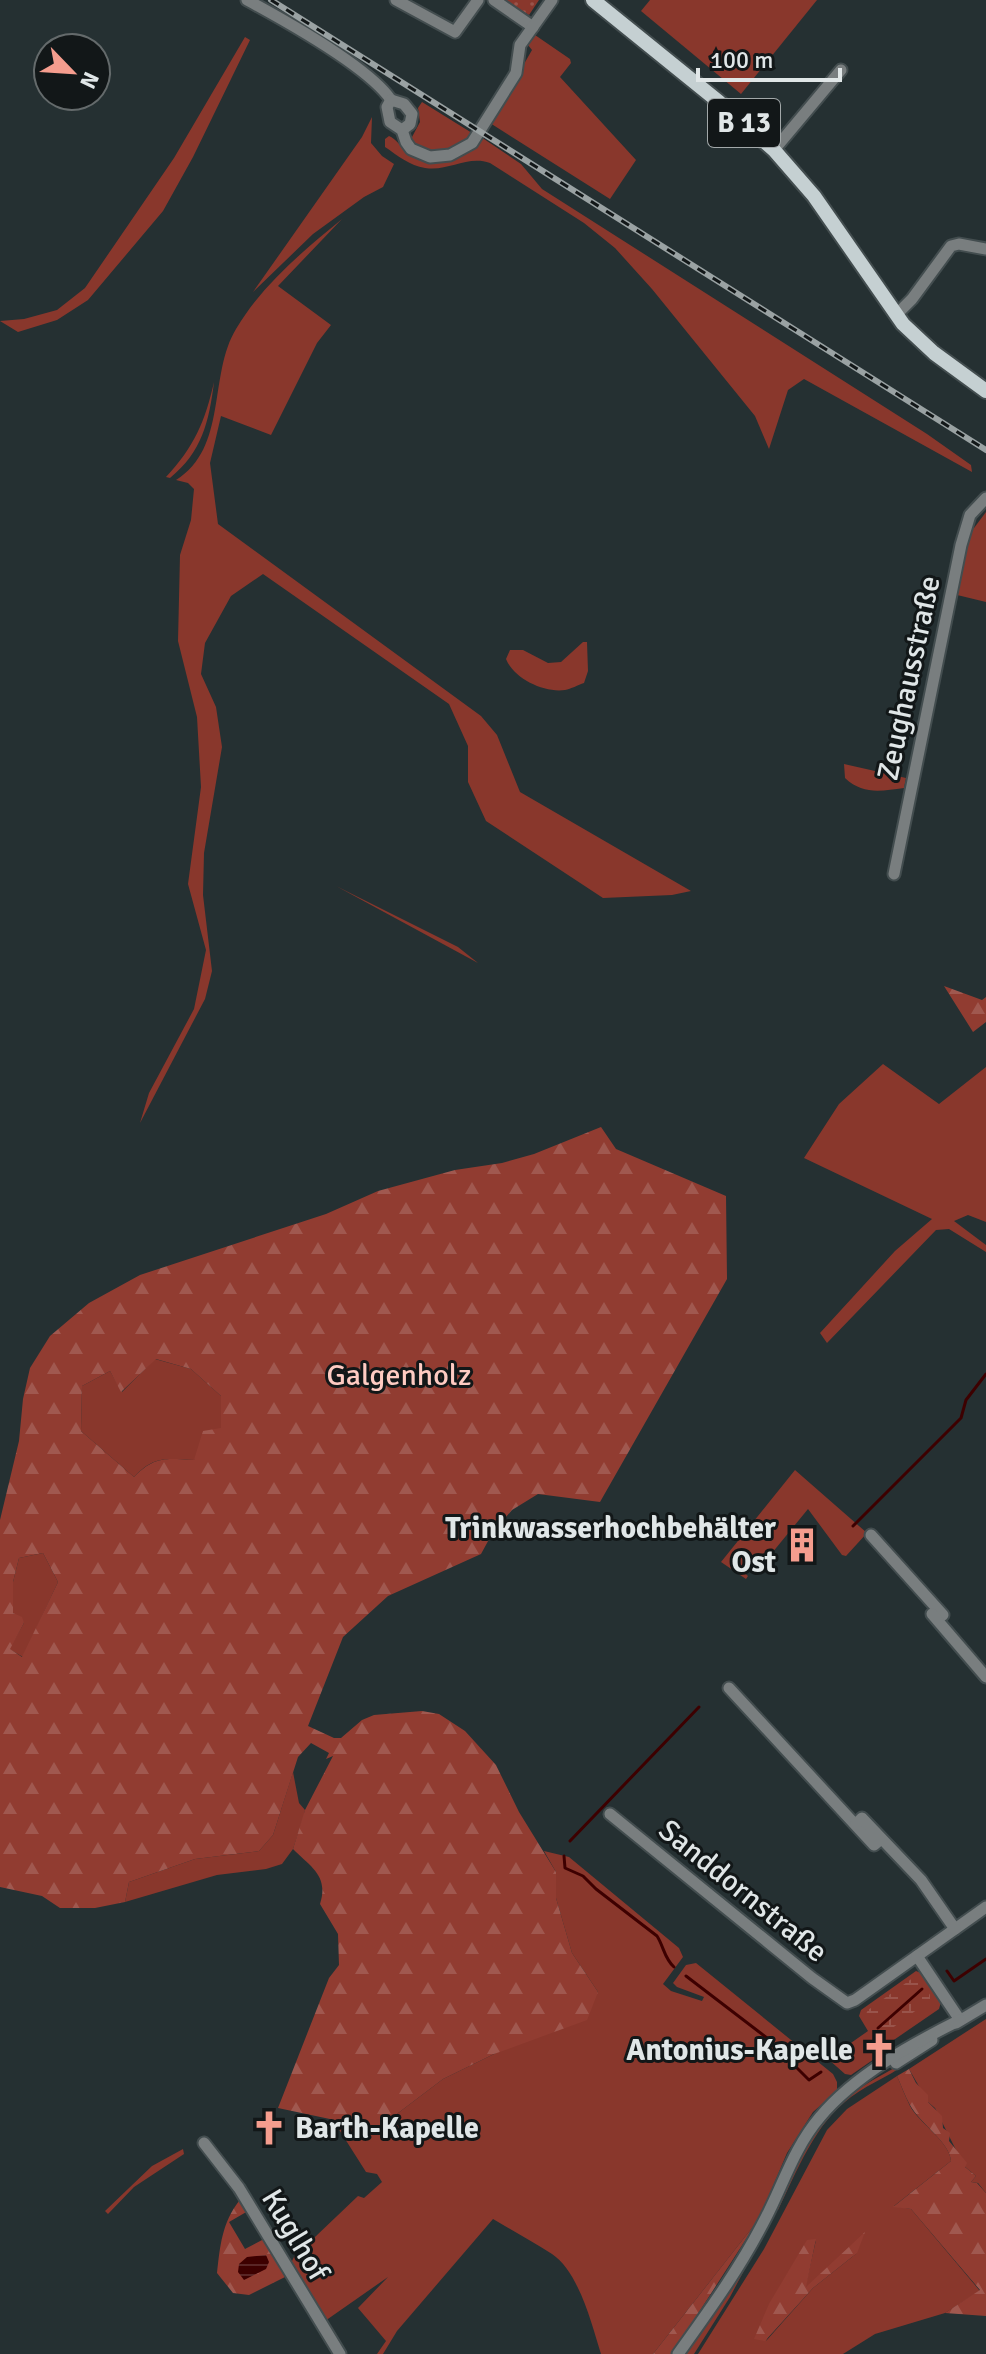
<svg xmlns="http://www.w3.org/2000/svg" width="986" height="2354" viewBox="0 0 986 2354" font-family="Signika,sans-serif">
<defs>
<pattern id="forest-firs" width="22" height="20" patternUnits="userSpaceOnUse" patternTransform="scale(2)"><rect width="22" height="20" fill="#913c31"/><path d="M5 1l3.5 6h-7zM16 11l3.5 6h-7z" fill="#a0584f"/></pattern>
<pattern id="wetland-marsh" width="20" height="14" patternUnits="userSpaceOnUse" patternTransform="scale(2)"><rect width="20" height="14" fill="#89372c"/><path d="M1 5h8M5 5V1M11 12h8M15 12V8" fill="none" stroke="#99544b"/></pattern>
<pattern id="park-dots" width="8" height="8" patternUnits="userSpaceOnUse" patternTransform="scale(2)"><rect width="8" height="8" fill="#89372c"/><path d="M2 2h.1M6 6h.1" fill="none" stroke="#99544b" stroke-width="1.8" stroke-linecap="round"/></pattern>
<pattern id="water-rules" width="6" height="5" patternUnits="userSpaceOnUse" patternTransform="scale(2)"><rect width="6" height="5" fill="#3d0000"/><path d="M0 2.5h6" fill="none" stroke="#592525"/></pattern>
</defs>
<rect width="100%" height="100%" fill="#253032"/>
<g fill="#89372c" fill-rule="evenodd">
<path d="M650 0H817L741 94 641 11Z"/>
<path d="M535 35 570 59 571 63 560 77 636 160 610 199 490 123 532 50 528 45Z"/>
<path d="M245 37 250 40 193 157 163 211 88 300 57 320 18 332 0 321 24 319 57 310 85 288 174 158Z"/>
<path d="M422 102 472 133C454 158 437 155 412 144V137L420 122 418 108Z"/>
<path d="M372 117 371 143 382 156 394 164 383 187 364 197 313 234 253 292 362 137Z"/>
<path d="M389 136C396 139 401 147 408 152 434 172 462 161 481 137L521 164 542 189 927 434 971 465 972 472 804 379 788 390 769 449 755 416 652 289 615 248 584 223 490 163C467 155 448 172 425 168 410 166 397 155 385 147V139Z"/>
<path d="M342 219 278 286 331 325 317 343 271 435 221 416 210 463 218 524 481 716 497 735 520 792 691 891 672 895 603 898 486 821 468 782V746L449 704 263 574 231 596 205 643 201 674 216 707 222 747 204 853 203 895 212 971 205 999 140 1123 149 1093 194 1009 206 950 188 884 201 787 197 717 178 641 180 555 191 520 194 489 188 483 176 480C228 448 208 375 236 329 263 284 302 252 342 219Z"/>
<path d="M214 382C209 422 202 452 170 478L166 477C194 447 205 422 214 382Z"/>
<path d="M986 512V602L953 594 970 529 974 528Z"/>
<path d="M583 642H587L588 671 584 683C578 685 571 689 565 690 544 693 514 679 506 659L510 650H523L548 663 561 662Z"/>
<path d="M844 764 906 778 904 788C881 791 863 795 845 778Z"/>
<path d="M336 886 458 947 478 963Z"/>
<path d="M883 1064 939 1104 986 1067V1222L968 1215 954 1221 986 1245V1252L949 1229 936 1230 827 1343 820 1333 895 1251 932 1219 804 1158 839 1104Z"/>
<path d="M155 1359 191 1369 221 1396V1429L194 1460C166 1459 155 1455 134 1477L81 1431 82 1386 110 1371 122 1392Z"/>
<path d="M795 1470 867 1533 846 1556 842 1555 808 1509 763 1564 755 1565 749 1561 741 1570 748 1576 746 1579 721 1562Z"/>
<path d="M43 1553 58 1582 23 1657 9 1649 24 1623 13 1613V1582L19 1558Z"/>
<path d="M293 1772 299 1803 305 1810 304 1816 293 1849 282 1864 266 1869 217 1875 125 1902 129 1882 195 1859 259 1851 273 1835Z"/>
<path d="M544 1851 569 1857 679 1948 683 1957 663 1984 671 1991 702 2001 704 1997 677 1987 673 1983 686 1965 696 1963 833 2074 837 2082V2091L813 2112 787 2153 759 2219 653 2354H601C592 2325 579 2272 552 2254 533 2242 513 2231 493 2219L397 2331 383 2354H377L386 2341 358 2308 388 2277 325 2321 290 2265 294 2257 358 2196 364 2198 382 2182 377 2174 366 2172 333 2120 377 2129 443 2079 494 2054 598 1992 572 1953 556 1898V1872Z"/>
<path d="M916 1971 921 1973 941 2002 939 2009 885 2046 879 2044 873 2047 877 2057 851 2075 845 2074 828 2059 868 2031 859 2016 861 2010Z"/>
<path d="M986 2019V2193L978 2183 971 2182 976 2176 964 2166 935 2108 928 2102 909 2069Z"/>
<path d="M914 2057C896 2074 871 2082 851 2097 815 2123 797 2171 778 2210L776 2209C792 2174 806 2134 835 2107 858 2086 888 2072 914 2057Z"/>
<path d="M897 2076C901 2085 905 2096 910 2106 920 2124 950 2142 951 2161L894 2206 911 2209 980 2291 945 2313 875 2334 843 2354H698L764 2249 827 2130 847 2109ZM816 2240 805 2288 857 2253 813 2288 766 2341Z"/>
<path d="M183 2149 184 2154 134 2187 108 2214 105 2211 152 2166Z"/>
<path d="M769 2223 730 2297 694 2354H686L733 2284Z"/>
</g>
<g fill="url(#forest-firs)" fill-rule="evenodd">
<path d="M944 986 982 1000 986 997V1022L973 1032Z"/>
<path d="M601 1127 616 1149 726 1196 727 1279 600 1502 538 1494 512 1510 493 1532 481 1554 388 1596 343 1637 308 1726 334 1738H341L362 1720 374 1715 422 1711 439 1714 465 1731 496 1765 519 1812 556 1872V1898L572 1953 598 1992 587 2020 494 2054 443 2079 377 2129 278 2108 329 1978 339 1965 338 1934 320 1904C329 1876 311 1867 293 1849L305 1810 333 1756 326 1759 329 1753 311 1743 298 1757 273 1835 259 1851 195 1859 129 1882 125 1902 95 1908H60L42 1896 0 1887V1520L19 1441 23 1399 30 1368 50 1336 89 1303 140 1275 326 1214 378 1191 455 1170 502 1163 534 1154ZM156 1359 191 1369 221 1396V1428L203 1431 194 1460C166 1459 156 1455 134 1477L81 1431 82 1386 110 1371 121 1392ZM43 1553 58 1582 22 1657 10 1649 24 1623 22 1617 13 1613V1582L19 1558Z"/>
<path d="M909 2069 916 2083 928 2095V2102L942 2116 943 2128 950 2133 949 2141 967 2163 965 2167 976 2176 971 2182 977 2183 986 2193V2316L945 2313 980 2290 911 2209 893 2207 951 2161C950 2142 920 2124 910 2105 905 2096 901 2085 897 2076Z"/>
<path d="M239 2201 248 2211 229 2222 245 2249 264 2239 285 2277 249 2295 233 2293 217 2273C220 2246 222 2223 239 2201Z"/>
<path d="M759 2219 672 2354H653Z"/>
<path d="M865 2232 857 2253 813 2288 765 2341 754 2339 769 2304 807 2240 816 2239 806 2287Z"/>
</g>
<path fill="url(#wetland-marsh)" d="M917 1975 930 1995V2000L887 2032H880L865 2016 868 2010Z"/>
<path fill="url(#park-dots)" d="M505 0H539L529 15Z"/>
<path fill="url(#water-rules)" d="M266 2255 269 2262 266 2269 244 2280 238 2272 239 2264 247 2257Z"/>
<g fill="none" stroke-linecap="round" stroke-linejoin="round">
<g stroke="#3d0000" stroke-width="3">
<path d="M853 1526 961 1418 966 1400 986 1374"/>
<path d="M570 1841 699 1707"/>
<path d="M564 1856 565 1868 583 1876 596 1889 657 1936C664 1947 664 1958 674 1967"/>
<path d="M947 1971 954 1981 986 1959"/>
<path d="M686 1976 767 2038 809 2080 821 2072"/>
<path d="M878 2028 922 1989"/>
</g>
<g stroke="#434d4f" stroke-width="15">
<g id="minor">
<path d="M247 0C284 20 368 66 391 100"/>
<path d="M396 0 455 32 478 0"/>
<path d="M494 0 533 27"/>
<path d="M391 100 387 107 390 122 402 130 406 142 411 149 430 157 450 155 472 143 516 73 520 45 552 0"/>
<path d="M391 100 404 104 412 114 410 124 402 130"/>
<path d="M774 150 841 70"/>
<path d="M896 315 912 299 951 246 959 244 986 249"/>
<path d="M894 874 961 545 970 515 986 498"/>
<path d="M871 1535 943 1615 937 1619"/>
<path d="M932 1614 986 1677"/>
<path d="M729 1688 874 1845 881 1839"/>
<path d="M610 1814 812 1978 847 2003 855 2000 986 1907"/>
<path d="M856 1824 862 1818 921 1880 955 1929"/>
<path d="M917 1956 960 2020"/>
<path d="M956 2023 986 2005"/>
<path d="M896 2063 932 2040"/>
<path d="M204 2143 239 2188 340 2354"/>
<path d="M678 2354C708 2312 738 2271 762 2225 782 2189 792 2150 820 2117 855 2075 912 2044 960 2020"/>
</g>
</g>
<g stroke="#434d4f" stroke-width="18">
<path id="major" d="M593 0 719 102 774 150 814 196 903 324 934 353 986 391"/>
</g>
<use href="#minor" stroke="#797e7f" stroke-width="11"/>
<use href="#major" stroke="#c5d0d2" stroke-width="14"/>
<g stroke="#9aa2a3" stroke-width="6">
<path id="rail" d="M271 0 986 450"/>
</g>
<use href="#rail" stroke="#121718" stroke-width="3" stroke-dasharray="9" stroke-linecap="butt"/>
</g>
<defs>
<g id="building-bare" transform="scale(2.76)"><path d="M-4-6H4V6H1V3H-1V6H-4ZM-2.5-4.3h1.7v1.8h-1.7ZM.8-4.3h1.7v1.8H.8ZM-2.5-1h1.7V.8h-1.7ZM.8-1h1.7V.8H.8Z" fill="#f59d8e" stroke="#121718" stroke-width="2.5" paint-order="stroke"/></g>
<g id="church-bare" transform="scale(2.76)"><path d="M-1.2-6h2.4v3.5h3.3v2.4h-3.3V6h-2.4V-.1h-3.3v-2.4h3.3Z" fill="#f59d8e" stroke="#121718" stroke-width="2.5" paint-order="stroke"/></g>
</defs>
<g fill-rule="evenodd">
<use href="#building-bare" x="802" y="1545"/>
<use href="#church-bare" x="879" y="2050"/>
<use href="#church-bare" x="269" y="2128"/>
</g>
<g text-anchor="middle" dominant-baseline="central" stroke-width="6" stroke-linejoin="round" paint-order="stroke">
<rect fill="#121718" stroke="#a2a8a9" stroke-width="2" x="708" y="99" width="72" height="48" rx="6"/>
<g font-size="28" font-weight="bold" fill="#e0e6e7">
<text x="744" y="123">B 13</text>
</g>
<g font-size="30" fill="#e0e6e7" stroke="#121718">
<text transform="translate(909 678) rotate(-78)">Zeughausstraße</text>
<text transform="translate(743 1891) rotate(39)">Sanddornstraße</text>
<text transform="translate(295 2235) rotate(59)">Kuglhof</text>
</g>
<g font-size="30" fill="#fecbc2" stroke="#121718">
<text x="399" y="1375">Galgenholz</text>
</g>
<g font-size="30" font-weight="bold" fill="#e0e6e7" stroke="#121718" text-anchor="end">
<text x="776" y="1528">Trinkwasserhochbehälter<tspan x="776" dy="34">Ost</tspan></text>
<text x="853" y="2050">Antonius-Kapelle</text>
<text x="295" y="2128" text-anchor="start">Barth-Kapelle</text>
</g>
</g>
<g transform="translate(72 72) rotate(115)"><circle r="38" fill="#121718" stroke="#646a6b" stroke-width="2"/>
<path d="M0-6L14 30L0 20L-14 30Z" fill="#f59d8e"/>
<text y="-12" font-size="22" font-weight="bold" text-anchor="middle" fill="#e0e6e7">N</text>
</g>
<path d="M698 68v12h142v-12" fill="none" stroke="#e0e6e7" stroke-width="4"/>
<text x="710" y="68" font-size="24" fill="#e0e6e7" stroke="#121718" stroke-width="6" paint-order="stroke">100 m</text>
</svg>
